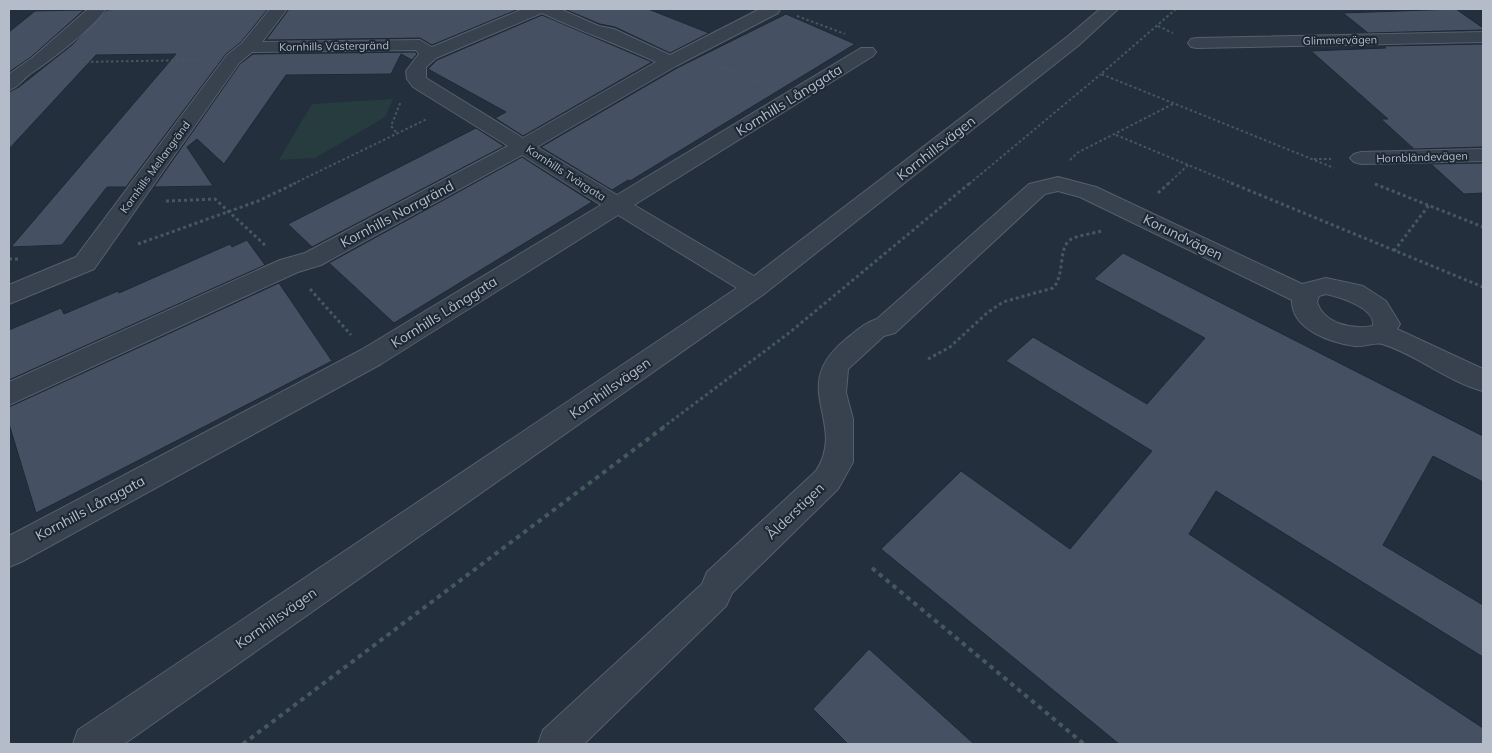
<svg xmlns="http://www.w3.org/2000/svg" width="1492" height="753" viewBox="0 0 1492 753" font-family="Mulish,sans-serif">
<rect width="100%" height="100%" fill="#242f3e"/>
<path fill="#263c3f" d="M393 99 385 117 315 158 279 160 312 104Z"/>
<g fill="#455162" stroke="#1f2835">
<path d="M116 9H268L241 42 226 54 126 187H107L62 245 11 247 176 54 96 55 9 149V92L19 87 72 45 107 10Z"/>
<path d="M289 9H519L432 45 420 38 266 40Z"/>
<path d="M564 9H648L709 33 670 53 615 27 600 24Z"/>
<path d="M1456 9 1483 28V30L1368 33 1343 13Z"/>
<path d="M84 10 31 57 9 72V32L35 11Z"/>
<path d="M786 14 855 44 630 181 628 180 612 190 541 147 677 68Z"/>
<path d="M542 15 652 62 523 136 495 118 506 112 428 69 437 60Z"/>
<path d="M1483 44V147L1414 149 1381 119H1388L1311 51 1386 48 1384 46Z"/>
<path d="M415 52 417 54 412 60 401 54 391 74 286 75 224 164 197 139 187 147 213 186 154 187 240 64 253 54Z"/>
<path d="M476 128 504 146 312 247 288 224Z"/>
<path d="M522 157 592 202 394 323 329 263Z"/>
<path d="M1483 163V193L1464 194 1431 164Z"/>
<path d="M247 240 265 265 9 380V330L61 308 64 314 118 291 119 293 230 244 232 247Z"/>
<path d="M1123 253 1483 436V482L1433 456 1383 545 1483 605V657L1216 491 1189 534 1483 728V744H1119L881 549 961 471 1070 549 1152 451 1006 361 1033 337 1147 404 1205 338 1094 279Z"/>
<path d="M279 283 332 361 36 513 9 424V407Z"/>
<path d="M869 649 974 744H848L813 709Z"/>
</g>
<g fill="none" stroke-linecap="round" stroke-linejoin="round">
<g stroke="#565f6c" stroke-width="2">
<g id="minor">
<path d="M88 9H106C92 29 51 60 30 74 22 80 19 87 9 90V74L32 58Z"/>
<path d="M270 9H287L262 42 420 40 432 47 523 9H560L599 26 614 29 670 55 760 9H780L778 13 676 66 537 147 617 195 861 48H873L876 52 873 56 634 205 754 276 1067 37 1100 9H1118L1079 45 764 294 124 744H73L78 730 737 288 618 215 381 364 21 562 9 567V536L361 350 601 205 522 155 321 265 298 272 9 405V382L280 260 305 253 508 146 413 87 407 79 406 71 419 54 416 50 252 52 239 63 94 269 9 304V285L76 257 227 55 242 43ZM542 13C580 31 618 44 656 62L523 138 426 78V67L436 58Z"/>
<path d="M1483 32V42L1197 48 1191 47 1188 43 1191 39 1197 38Z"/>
<path d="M1483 149V161L1361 164 1354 162 1350 158 1354 154 1361 152Z"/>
<path d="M1058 177 1096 187 1302 284 1326 278 1363 286 1386 301 1400 324 1397 329 1483 369V391C1448 382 1416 354 1382 344 1375 342 1364 347 1355 346 1332 343 1291 330 1292 300L1080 197 1058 191 1045 194 895 333 884 336 848 369 846 393 853 419V462L838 489 732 593 726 606 584 744H538L543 730 702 584 707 572 816 471C848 421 787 388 845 340 856 331 864 323 877 319L1029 184ZM1326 294C1340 297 1376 308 1373 326 1353 330 1324 324 1317 302L1319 296Z"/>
</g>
</g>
<g stroke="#44595c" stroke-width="2" stroke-dasharray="2.5 2.5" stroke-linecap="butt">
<path d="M1176 9 1101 74 1334 168"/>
<path d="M797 16 845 34"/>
<path d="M1158 26 1173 33"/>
<path d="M81 62 198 60"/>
<path d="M720 66 762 84"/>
<path d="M396 132 391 126 401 101"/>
<path d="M1116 135 1234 184"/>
<path d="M1314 159H1331"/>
<path d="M1070 160 1077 153 1173 104"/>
<path d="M293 184 427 119"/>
<path d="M969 184 1101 74"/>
<path d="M1168 184 1188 165"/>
</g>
<g stroke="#44595c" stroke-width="3" stroke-dasharray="3 3" stroke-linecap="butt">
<path d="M1231 183 1483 287"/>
<path d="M1375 184 1483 227"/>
<path d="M1158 193 1169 183"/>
<path d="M166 201 215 199 266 246"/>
<path d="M138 244 258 201 296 183"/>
<path d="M1394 251 1429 205"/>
<path d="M9 259H18"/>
<path d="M310 289 351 335"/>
<path d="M928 359 950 347 987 313 1003 302 1053 288C1065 276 1058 248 1070 240 1078 235 1092 234 1101 231"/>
<path d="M662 428 789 333 970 183"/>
</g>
<g stroke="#44595c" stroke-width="4" stroke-dasharray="4.5 4.5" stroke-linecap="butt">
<path d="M872 568 1084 744"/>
<path d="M243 744 664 427"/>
</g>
<use href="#minor" fill="#38414e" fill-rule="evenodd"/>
</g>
<g text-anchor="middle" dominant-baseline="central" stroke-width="4" stroke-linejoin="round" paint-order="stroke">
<g font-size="11" fill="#b4bcc9" stroke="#1d2633">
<text transform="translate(1340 40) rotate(-1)">Glimmervägen</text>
<text transform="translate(334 46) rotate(-1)">Kornhills Västergränd</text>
<text transform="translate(1422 157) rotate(-2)">Hornbländevägen</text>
<text transform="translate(155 167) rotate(-54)">Kornhills Mellangränd</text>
<text transform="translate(566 173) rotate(33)">Kornhills Tvärgata</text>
</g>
<g font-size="14" fill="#b4bcc9" stroke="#1d2633">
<text transform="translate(789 100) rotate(-32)">Kornhills Långgata</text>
<text transform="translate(936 148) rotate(-38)">Kornhillsvägen</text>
<text transform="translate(397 214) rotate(-28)">Kornhills Norrgränd</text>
<text transform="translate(1183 237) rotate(26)">Korundvägen</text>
<text transform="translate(444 312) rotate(-32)">Kornhills Långgata</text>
<text transform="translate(610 388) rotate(-35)">Kornhillsvägen</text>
<text transform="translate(90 508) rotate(-28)">Kornhills Långgata</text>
<text transform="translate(795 511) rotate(-44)">Ålderstigen</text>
<text transform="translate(276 618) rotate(-35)">Kornhillsvägen</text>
</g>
</g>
<rect width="1492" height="753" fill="none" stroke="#b4bcc9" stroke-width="20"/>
</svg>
